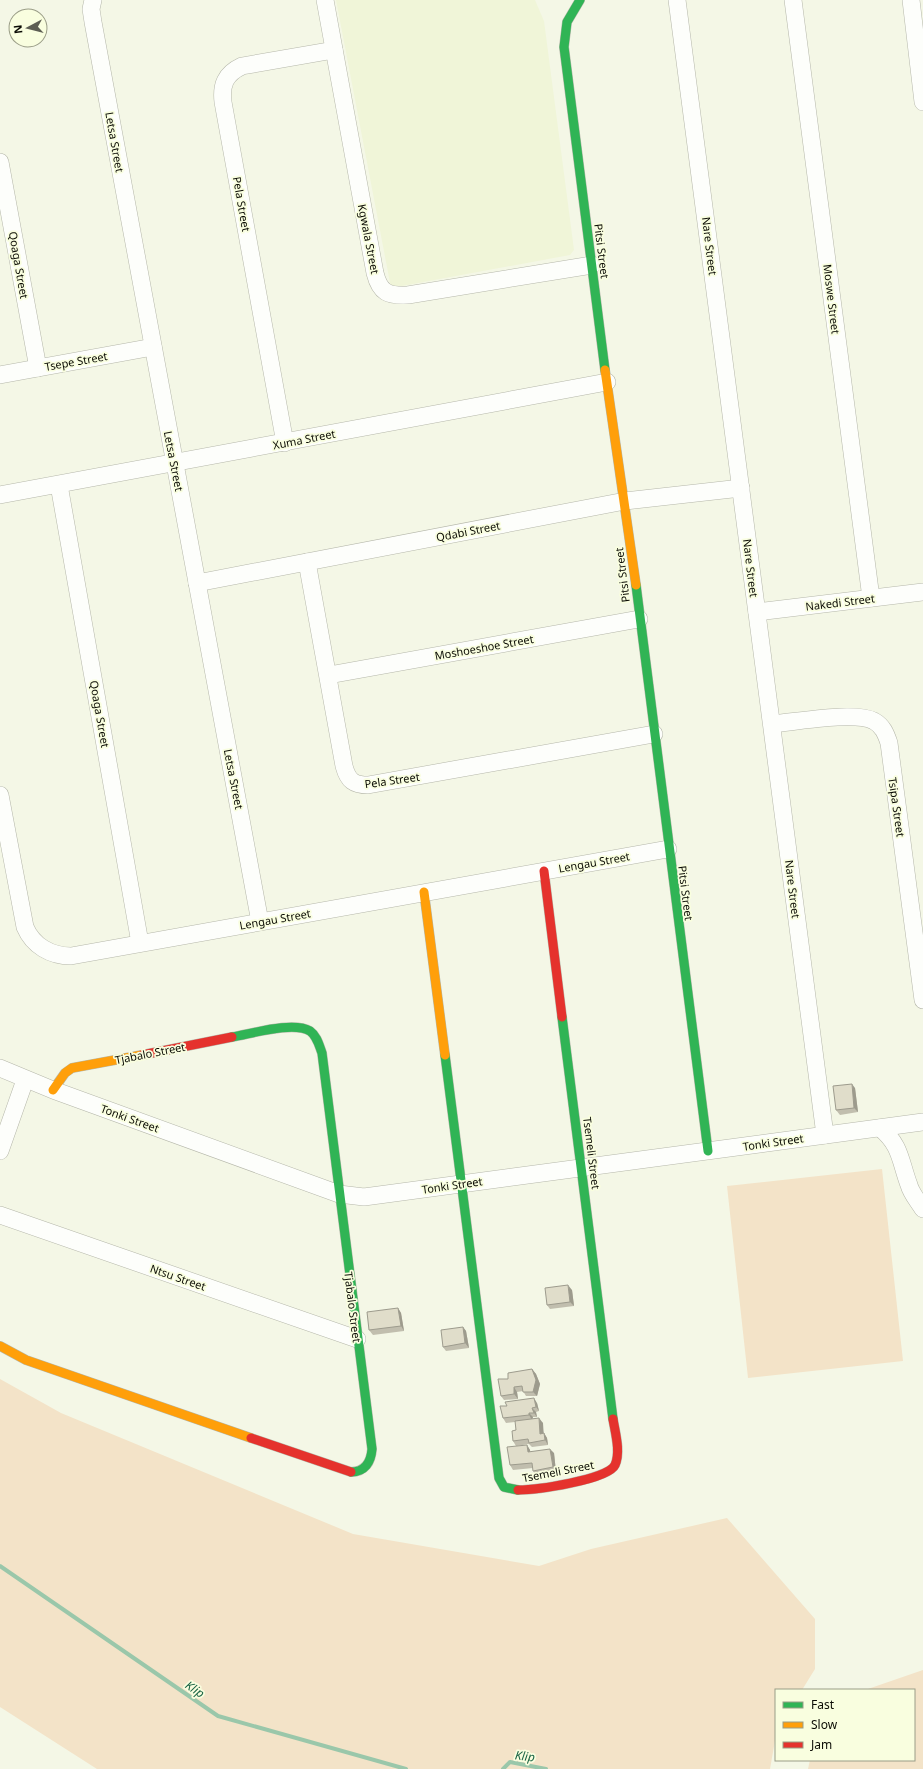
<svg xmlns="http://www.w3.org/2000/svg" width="923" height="1769" viewBox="0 0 923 1769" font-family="'Noto Sans',sans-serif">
<rect width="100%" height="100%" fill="#f4f7e6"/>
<path fill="#f0f5d8" d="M336 0H535L544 21 574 250 570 255 391 288Z"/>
<g fill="#f3e3c8">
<path d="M882 1169 903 1361 748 1378 727 1186Z"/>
<path d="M0 1379 61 1413 353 1534 539 1566 591 1549 727 1518 815 1619V1669L802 1690H776V1735L770 1769H97L0 1707Z"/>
<path d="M923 1670V1769H808L810 1760H914V1690H865Z"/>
</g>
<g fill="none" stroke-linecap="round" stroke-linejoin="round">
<g stroke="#9ac7aa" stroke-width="4">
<path d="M0 1566 218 1716 406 1769"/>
<path d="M503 1769 510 1762 546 1769"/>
</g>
<g stroke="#b5b7aa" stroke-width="18">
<g id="street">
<path d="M93 0 91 9 93 22 260 922"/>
<path d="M325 0 375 273C380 293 388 296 408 295L592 265"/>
<path d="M677 0 825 1135"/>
<path d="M793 0 871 598"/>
<path d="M911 0 923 102"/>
<path d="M0 162 38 368"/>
<path d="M0 375 153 347"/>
<path d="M285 443 223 102C221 85 225 74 242 66L334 50"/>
<path d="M59 485 140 943"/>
<path d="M0 495 607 382"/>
<path d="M307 562 344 766C348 781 354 785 368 785L654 734"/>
<path d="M197 583 625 501 741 488"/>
<path d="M757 612 923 592"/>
<path d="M329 675 639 619"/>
<path d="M772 724C795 722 855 711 874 721 883 726 886 734 889 743L923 1000"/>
<path d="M0 795 25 927C33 946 51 956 71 956L668 849"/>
<path d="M0 1068 53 1090 339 1194 364 1197 923 1122"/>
<path d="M880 1128C901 1145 900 1161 909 1185 911 1193 918 1201 923 1209"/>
<path d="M0 1151 25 1080"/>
<path d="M0 1215 357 1339"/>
</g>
</g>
<g stroke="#b5b7aa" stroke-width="10">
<g id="fast">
<path d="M580 0 567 22 564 47 605 370"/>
<path d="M636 585 708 1151"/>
<path d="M562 1017 613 1419"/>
<path d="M232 1037C251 1034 293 1021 310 1031 317 1036 319 1045 322 1053L372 1449C371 1462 365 1472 351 1472"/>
<path d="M445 1055 499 1478 504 1487 518 1490"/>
</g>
</g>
<g stroke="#b5b7aa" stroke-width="10">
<g id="slow">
<path d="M605 370 636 585"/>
<path d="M424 892 445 1055"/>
<path d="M53 1090 65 1073 72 1068 142 1055"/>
<path d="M0 1346 26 1360 251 1438"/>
</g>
</g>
<g stroke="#b5b7aa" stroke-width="10">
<g id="jam">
<path d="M544 871 562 1017"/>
<path d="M142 1055 232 1037"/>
<path d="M251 1438 351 1472"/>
<path d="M518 1490C535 1490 608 1480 615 1465 621 1452 615 1432 613 1419"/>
</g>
</g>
<use href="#street" stroke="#fdfefb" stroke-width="17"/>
<use href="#fast" stroke="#30b455" stroke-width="9"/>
<use href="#slow" stroke="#ff9f0a" stroke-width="9"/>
<use href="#jam" stroke="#e5322d" stroke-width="9"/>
</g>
<g fill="#c1beae">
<path d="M855 1088 858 1112 840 1115 836 1110Z"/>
<path d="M572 1290 574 1306 550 1309 547 1305Z"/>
<path d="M398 1308 401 1313 404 1331 373 1335 369 1330Z"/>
<path d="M463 1327 466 1331 469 1348 446 1351 443 1347Z"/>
<path d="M532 1369 536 1374 540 1384 537 1396H526L523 1391 517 1392 518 1399 504 1400 501 1396 508 1379Z"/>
<path d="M537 1403 539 1411 536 1412 537 1417H533L532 1419 543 1423V1433H544L547 1438 548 1445 532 1447 529 1444 516 1446 513 1441 516 1430 515 1422 506 1423 503 1418 507 1406Z"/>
<path d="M527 1445 530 1450V1452L554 1453 556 1472 536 1475 533 1471V1468L513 1470 510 1465Z"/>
</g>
<g fill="#9d9b8d">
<path d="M852 1084 855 1088 858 1112 854 1108Z"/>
<path d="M568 1285 572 1290 574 1306 570 1302Z"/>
<path d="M398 1308 401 1313 404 1331 401 1326Z"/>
<path d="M463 1327 466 1331 469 1348 465 1343Z"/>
<path d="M532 1369 536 1374 540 1384 537 1396 533 1392Z"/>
<path d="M514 1387 517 1392 518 1399 514 1394Z"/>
<path d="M534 1398 537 1403 539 1411 536 1407Z"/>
<path d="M532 1408 536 1412 537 1417 534 1413Z"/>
<path d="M529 1413 533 1417 532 1420 529 1415Z"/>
<path d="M539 1418 543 1423 544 1438 540 1434Z"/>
<path d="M544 1433 547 1438 548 1445 545 1440Z"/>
<path d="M527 1445 530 1450 531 1457 528 1452Z"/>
<path d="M550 1449 554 1453 556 1472 553 1467Z"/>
</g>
<g fill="#e0ddca" stroke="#9d9b8d">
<path d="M852 1084 854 1108 836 1110 833 1086Z"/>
<path d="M568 1285 570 1302 547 1305 545 1288Z"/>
<path d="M398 1308 401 1326 369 1330 367 1312Z"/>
<path d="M463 1327 465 1343 443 1347 441 1330Z"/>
<path d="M532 1369 536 1380 533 1392H523L522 1386 514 1387V1394L501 1396 498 1379H508V1373Z"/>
<path d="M534 1398 536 1407 532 1408 534 1413H529V1415L503 1418 500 1406H507L505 1402Z"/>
<path d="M539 1418 540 1434 544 1433 545 1440 529 1443 528 1439 513 1441 512 1431 516 1430 515 1421Z"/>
<path d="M527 1445 528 1452 550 1449 553 1467 533 1471 532 1463 510 1465 507 1447Z"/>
</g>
<g text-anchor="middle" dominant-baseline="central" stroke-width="3.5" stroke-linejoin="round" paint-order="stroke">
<g font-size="11" fill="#0b0c04" stroke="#f9fedf">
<text transform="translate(115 142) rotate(80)">Letsa Street</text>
<text transform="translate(242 204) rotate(80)">Pela Street</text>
<text transform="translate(369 239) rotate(79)">Kgwala Street</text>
<text transform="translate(710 246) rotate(83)">Nare Street</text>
<text transform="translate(602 251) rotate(83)">Pitsi Street</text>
<text transform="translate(19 265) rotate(80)">Qoaga Street</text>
<text transform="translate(832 299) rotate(83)">Moswe Street</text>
<text transform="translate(76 361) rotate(-10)">Tsepe Street</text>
<text transform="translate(304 439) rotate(-11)">Xuma Street</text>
<text transform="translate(174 461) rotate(79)">Letsa Street</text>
<text transform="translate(468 531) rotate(-11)">Qdabi Street</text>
<text transform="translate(751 568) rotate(83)">Nare Street</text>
<text transform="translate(622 575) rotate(-97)">Pitsi Street</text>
<text transform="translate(840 602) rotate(-7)">Nakedi Street</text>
<text transform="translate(484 647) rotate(-10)">Moshoeshoe Street</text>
<text transform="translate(100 714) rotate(80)">Qoaga Street</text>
<text transform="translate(234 779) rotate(79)">Letsa Street</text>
<text transform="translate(392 780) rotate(-8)">Pela Street</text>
<text transform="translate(897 807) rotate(82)">Tsipa Street</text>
<text transform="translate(594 862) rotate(-10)">Lengau Street</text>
<text transform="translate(793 889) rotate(83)">Nare Street</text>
<text transform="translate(686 893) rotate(83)">Pitsi Street</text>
<text transform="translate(275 919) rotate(-10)">Lengau Street</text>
<text transform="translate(150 1053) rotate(-11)">Tjabalo Street</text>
<text transform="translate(130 1118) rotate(20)">Tonki Street</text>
<text transform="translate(773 1142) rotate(-8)">Tonki Street</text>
<text transform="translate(592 1153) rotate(83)">Tsemeli Street</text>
<text transform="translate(452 1185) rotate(-8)">Tonki Street</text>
<text transform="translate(178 1277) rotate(19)">Ntsu Street</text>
<text transform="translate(353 1307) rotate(83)">Tjabalo Street</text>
<text transform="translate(558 1471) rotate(-11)">Tsemeli Street</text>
</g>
<g font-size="12" font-style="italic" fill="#186343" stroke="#f9fedf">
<text transform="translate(195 1689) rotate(34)">Klip</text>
<text transform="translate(525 1756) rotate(7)">Klip</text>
</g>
</g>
<rect x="775" y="1689" width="140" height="72" fill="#f9fedf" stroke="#9a9d87"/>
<rect x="783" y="1702" width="20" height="6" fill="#30b455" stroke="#9a9d87"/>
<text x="811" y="1709" font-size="12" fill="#0b0c04">Fast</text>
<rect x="783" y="1722" width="20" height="6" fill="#ff9f0a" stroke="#9a9d87"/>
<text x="811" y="1729" font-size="12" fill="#0b0c04">Slow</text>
<rect x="783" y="1742" width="20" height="6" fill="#e5322d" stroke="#9a9d87"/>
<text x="811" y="1749" font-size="12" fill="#0b0c04">Jam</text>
<g transform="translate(28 28) rotate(263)"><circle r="19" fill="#f9fedf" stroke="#9a9d87"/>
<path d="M0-3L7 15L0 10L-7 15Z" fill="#5d5e53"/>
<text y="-6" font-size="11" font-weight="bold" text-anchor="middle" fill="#0b0c04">N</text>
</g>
</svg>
